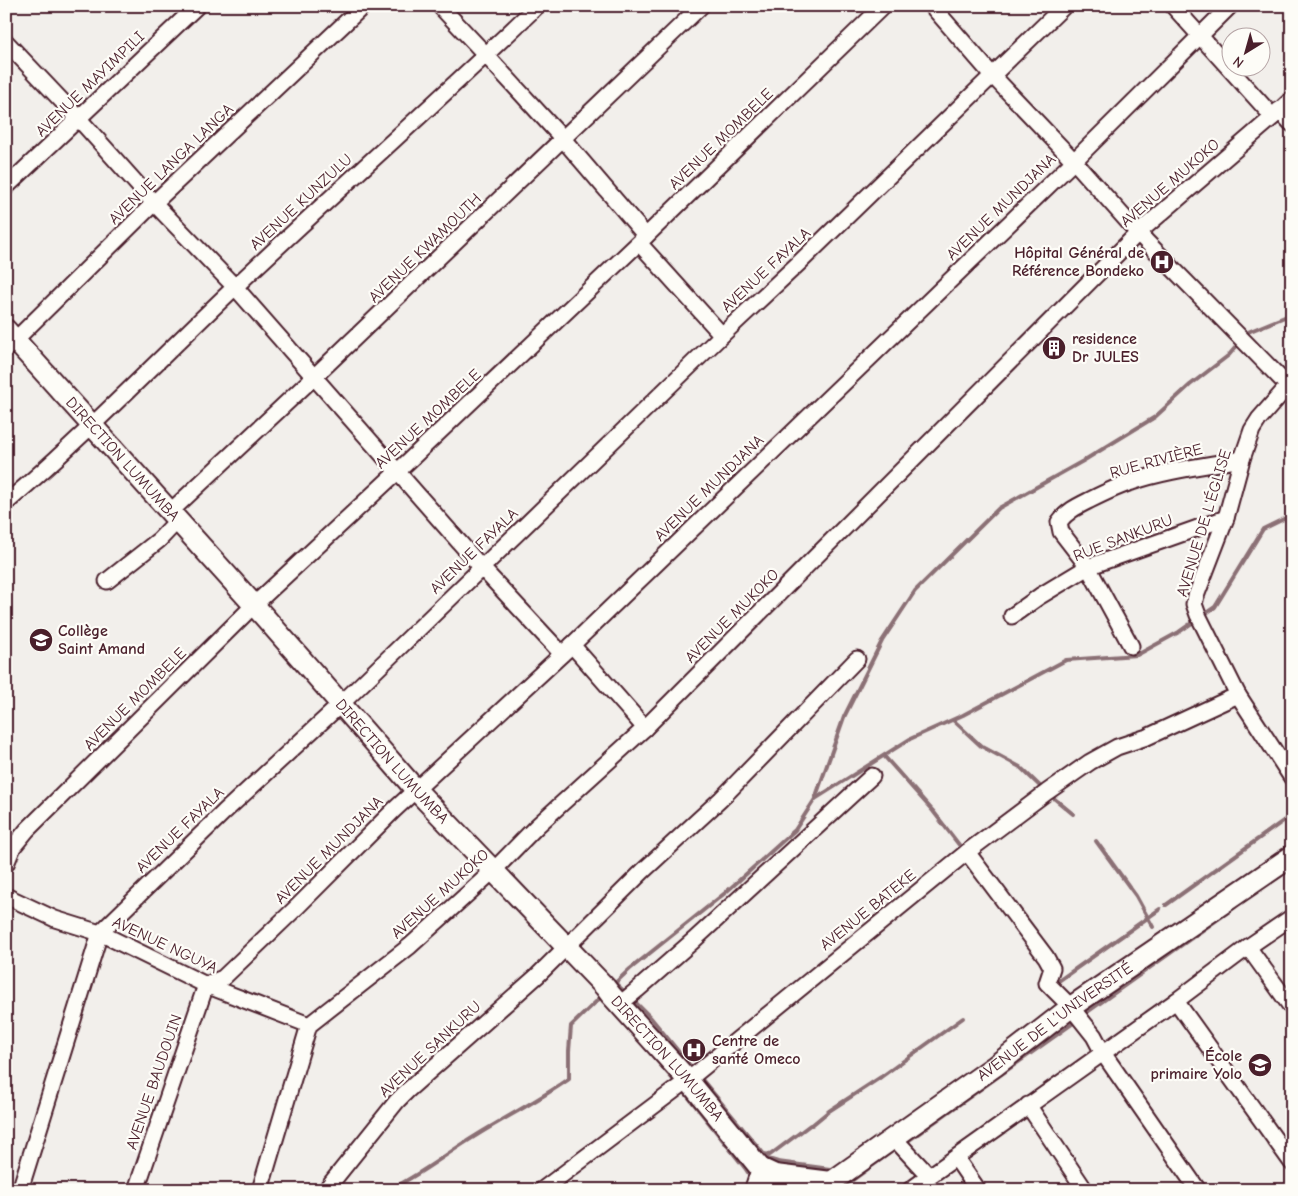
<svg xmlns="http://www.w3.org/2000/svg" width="1298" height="1196" viewBox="0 0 1298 1196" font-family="'Comic Neue',sans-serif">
<rect width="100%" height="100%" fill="#f2efeb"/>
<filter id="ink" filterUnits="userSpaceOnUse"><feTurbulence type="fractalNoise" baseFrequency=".02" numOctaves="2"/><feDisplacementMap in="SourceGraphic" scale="10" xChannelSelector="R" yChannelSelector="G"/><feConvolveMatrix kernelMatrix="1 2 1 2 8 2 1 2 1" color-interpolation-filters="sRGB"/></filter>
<g filter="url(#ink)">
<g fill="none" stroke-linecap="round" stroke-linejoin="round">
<g stroke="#8b6f75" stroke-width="4">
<path d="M1245 337 1248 332 1292 314"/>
<path d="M1202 616 1215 607 1263 529 1292 515"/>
<path d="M953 720 981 746 1020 767 1044 790"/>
<path d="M884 756 933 811 963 850"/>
<path d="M1050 795 1073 814"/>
<path d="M815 799 910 739 963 715 1066 660 1137 655 1179 632 1196 620"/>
<path d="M1096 841 1136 896 1153 927"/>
<path d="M1166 905 1286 819"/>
<path d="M1057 982 1160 909"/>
<path d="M615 983 626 993"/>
<path d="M613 985 630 969 725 893 795 830 815 799 844 717 882 641 915 591 999 508 1083 461 1155 417 1190 385 1229 355 1240 342"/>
<path d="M631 998 651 1018 692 1068"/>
<path d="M1083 1015 1235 907"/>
<path d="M646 1048 677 1084"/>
<path d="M699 1076 768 1159 778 1162 830 1169"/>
<path d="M682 1089 745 1168 749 1174V1178"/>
<path d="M905 1143 1076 1021"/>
<path d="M764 1154 770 1155 810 1125H812L829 1111 881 1077 963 1018"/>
<path d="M389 1190C420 1175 447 1153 477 1135 508 1116 539 1100 569 1079V1051L571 1026 602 996"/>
<path d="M839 1190 897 1148"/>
</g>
<g stroke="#4a1f2b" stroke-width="19">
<g id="street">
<path d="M440 6 486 55 563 139 646 236"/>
<path d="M932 6 992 75 1074 161 1138 233 1288 386 1259 419 1252 430 1242 459 1226 518 1196 596 1194 604 1198 615 1238 695 1292 778"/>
<path d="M1173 6 1273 117"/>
<path d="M6 42 79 119 154 203 235 287 482 568 562 654"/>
<path d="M1279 110 1292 124"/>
<path d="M6 187 197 6"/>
<path d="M639 243 722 335"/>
<path d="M6 349 154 203 363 6"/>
<path d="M6 503C86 435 159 359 235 287 334 193 438 102 537 6"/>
<path d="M170 512 314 377 701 6"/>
<path d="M107 581 159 540 178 520"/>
<path d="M1012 616 1040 596 1088 567 1226 518"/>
<path d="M572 645 645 728"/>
<path d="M1131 646 1088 567 1061 532 1059 522C1067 511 1078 506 1090 500 1104 493 1118 486 1132 482 1168 470 1205 466 1242 459"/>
<path d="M967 852 1046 957 1052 968 1047 983 1071 1007 1094 1036 1103 1053 1198 1190"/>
<path d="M6 864 13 847 27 830 254 605 397 472 646 236 883 6"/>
<path d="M6 896 55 919 100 933 206 985 309 1025"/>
<path d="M1248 947 1292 1008"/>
<path d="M1176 1001 1292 1163"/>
<path d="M620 1004 637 990 694 940 872 776"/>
<path d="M1028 1105 1085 1190"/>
<path d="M894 1138 929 1176"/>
<path d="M956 1158 978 1190"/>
<path d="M328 1187 397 1101 407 1091 537 976 643 871 721 799 857 659"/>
<path d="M20 1190 100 933 224 812 341 704 722 335 800 262 1064 6"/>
<path d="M136 1190 206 985 223 978 298 906 394 810 572 645 1074 161 1230 6"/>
<path d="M260 1190 309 1025 410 946 494 870 537 826 645 728 1138 233 1273 117 1292 99"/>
<path d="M542 1190 688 1080 967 852 1047 792 1090 762 1117 747 1147 737 1238 695"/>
<path d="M910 1190 1176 1001 1248 947 1292 917"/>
</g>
</g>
<g stroke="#4a1f2b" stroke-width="24">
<g id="secondary">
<path id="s1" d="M6 330 254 605 416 790 605 987 611 995 688 1080 778 1190"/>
<path d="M755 1190 762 1169 775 1175 831 1182"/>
<path id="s2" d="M820 1190 995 1066 1071 1007 1292 856"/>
</g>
</g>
<use href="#street" stroke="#fdfcf7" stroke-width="15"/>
<use href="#secondary" stroke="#fdfcf7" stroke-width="20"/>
</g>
</g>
<defs>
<g id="hospital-disc" transform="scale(1.25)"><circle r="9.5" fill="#4a1f2b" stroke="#fdfcf7"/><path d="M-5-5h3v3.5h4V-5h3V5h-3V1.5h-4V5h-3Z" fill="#fff"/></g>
<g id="building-disc" transform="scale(1.25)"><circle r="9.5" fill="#4a1f2b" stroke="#fdfcf7"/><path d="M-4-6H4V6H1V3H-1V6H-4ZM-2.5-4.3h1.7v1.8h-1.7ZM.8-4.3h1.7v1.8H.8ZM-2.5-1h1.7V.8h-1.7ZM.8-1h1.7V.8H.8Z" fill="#fff"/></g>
<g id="school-disc" transform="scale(1.25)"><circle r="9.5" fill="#4a1f2b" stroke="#fdfcf7"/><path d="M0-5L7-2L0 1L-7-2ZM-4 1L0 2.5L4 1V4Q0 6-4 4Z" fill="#fff"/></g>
</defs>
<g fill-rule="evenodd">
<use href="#hospital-disc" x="1162" y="262"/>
<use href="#building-disc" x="1054" y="348"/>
<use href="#school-disc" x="41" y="640"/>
<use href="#hospital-disc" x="694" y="1050"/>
<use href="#school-disc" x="1260" y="1065"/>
</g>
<g text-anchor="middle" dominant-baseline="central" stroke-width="4.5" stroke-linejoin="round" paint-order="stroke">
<g font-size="16" fill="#4a1f2b" stroke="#fdfcf7">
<text transform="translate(90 84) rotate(-44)">AVENUE MAYIMPILI</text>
<text transform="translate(721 139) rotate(-44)">AVENUE MOMBELE</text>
<text transform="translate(171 164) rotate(-44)">AVENUE LANGA LANGA</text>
<text transform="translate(1170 183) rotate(-41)">AVENUE MUKOKO</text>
<text transform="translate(301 202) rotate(-43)">AVENUE KUNZULU</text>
<text transform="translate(1001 207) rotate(-44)">AVENUE MUNDJANA</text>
<text transform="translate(425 248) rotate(-44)">AVENUE KWAMOUTH</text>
<text transform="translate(766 270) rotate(-43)">AVENUE FAYALA</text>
<text transform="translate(428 419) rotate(-43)">AVENUE MOMBELE</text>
<text stroke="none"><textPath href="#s1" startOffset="174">DIRECTION LUMUMBA</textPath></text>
<text transform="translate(1156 461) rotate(-15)">RUE RIVIÈRE</text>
<text transform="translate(709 488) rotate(-44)">AVENUE MUNDJANA</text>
<text transform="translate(1204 523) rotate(-73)">AVENUE DE L'ÉGLISE</text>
<text transform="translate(1123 538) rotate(-21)">RUE SANKURU</text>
<text transform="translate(474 551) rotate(-44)">AVENUE FAYALA</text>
<text transform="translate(732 616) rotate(-45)">AVENUE MUKOKO</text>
<text transform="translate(135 699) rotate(-45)">AVENUE MOMBELE</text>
<text stroke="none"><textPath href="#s1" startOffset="579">DIRECTION LUMUMBA</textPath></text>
<text transform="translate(180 830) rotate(-44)">AVENUE FAYALA</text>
<text transform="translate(329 850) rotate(-45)">AVENUE MUNDJANA</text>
<text transform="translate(440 894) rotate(-42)">AVENUE MUKOKO</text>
<text transform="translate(868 910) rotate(-39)">AVENUE BATEKE</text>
<text transform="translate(165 945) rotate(25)">AVENUE NGUYA</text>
<text stroke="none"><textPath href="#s2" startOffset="289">AVENUE DE L’UNIVERSITÉ</textPath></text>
<text transform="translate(430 1049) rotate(-43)">AVENUE SANKURU</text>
<text stroke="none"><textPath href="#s1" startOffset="984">DIRECTION LUMUMBA</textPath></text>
<text transform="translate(154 1082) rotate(-71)">AVENUE BAUDOUIN</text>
</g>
<g font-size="16" font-weight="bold" fill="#4a1f2b" stroke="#fdfcf7" text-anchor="start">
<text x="1144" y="253" text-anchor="end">Hôpital Général de<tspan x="1144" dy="18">Référence Bondeko</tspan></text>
<text x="1072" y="339">residence<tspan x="1072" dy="18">Dr JULES</tspan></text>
<text x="58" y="631">Collège<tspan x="58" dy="18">Saint Amand</tspan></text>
<text x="712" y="1041">Centre de<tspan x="712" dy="18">santé Omeco</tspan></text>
<text x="1242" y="1056" text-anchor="end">École<tspan x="1242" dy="18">primaire Yolo</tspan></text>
</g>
</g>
<rect width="1298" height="1196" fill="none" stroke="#fdfcf7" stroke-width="25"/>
<rect x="12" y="12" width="1273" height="1171" fill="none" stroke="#4a1f2b" stroke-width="2" filter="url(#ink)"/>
<g transform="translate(1246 52) rotate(217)"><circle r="24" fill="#fdfcf7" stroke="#b5a4a5"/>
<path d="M0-4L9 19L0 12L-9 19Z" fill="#4a1f2b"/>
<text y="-8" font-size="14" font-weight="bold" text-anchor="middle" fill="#4a1f2b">N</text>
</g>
</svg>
